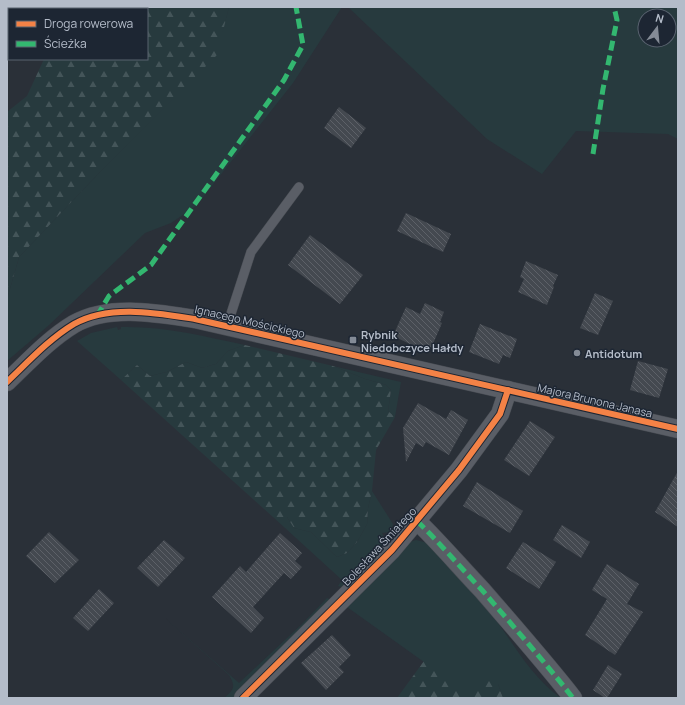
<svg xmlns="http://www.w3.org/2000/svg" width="685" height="705" viewBox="0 0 685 705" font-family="Manrope,sans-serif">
<defs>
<pattern id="forest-firs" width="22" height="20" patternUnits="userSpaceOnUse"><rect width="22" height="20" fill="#273a3e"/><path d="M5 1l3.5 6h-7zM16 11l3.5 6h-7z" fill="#445559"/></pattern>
<pattern id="building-back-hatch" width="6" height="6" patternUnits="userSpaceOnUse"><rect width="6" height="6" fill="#444950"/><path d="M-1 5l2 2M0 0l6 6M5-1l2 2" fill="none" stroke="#5d6168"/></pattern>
</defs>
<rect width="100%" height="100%" fill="#2a3038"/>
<g fill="#273a3e" fill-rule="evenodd">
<path d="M229 7H342L293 83 196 206 171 223 145 233 48 326 7 361V299L19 257 97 175 216 55Z"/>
<path d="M348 7H678V139L668 134 576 131 542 174 487 139ZM645 16H669V40H645Z"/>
<path d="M117 327 118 330 121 329V327C164 326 203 336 245 345L228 351 216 364 202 368 186 362 167 372 150 376 137 365 121 380 77 341 91 333Z"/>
<path d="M333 366 401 382 395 417 388 411 391 390 386 385 365 379Z"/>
<path d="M372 491 393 524 391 532 382 533 388 545 345 588 338 586 342 580 273 517H287L294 528 311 532 337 557 347 553 357 542 367 524 368 508Z"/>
<path d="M416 540 428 543C446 562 468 582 484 603 508 634 528 675 561 698H503L498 684 466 692 347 607 410 542Z"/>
<path d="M327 598 334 601 235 698H224C234 689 236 687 229 675L165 618 239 683 302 624Z"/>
</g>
<g fill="url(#forest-firs)">
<path d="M124 7H229L217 55 97 175 19 257 7 299V112L27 96 44 59H147V9H123Z"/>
<path d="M245 345 333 366 365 379 386 385 391 390 388 411 395 417 376 450 372 491 368 508 367 524 357 542 347 553 337 557 311 532 294 528 287 517H273L121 380 137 365 150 376 167 372 186 362 202 368 216 364 228 351Z"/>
<path d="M424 661 466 691 487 676 498 684 503 698H397Z"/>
</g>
<g fill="url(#building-back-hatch)">
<path d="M339 107 366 128 351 148 324 128Z"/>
<path d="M406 213 451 234 443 252 397 231Z"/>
<path d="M310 235 363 275 340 304 288 265Z"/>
<path d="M526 261 558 275 553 286 554 287 547 305 518 292 524 279 520 277Z"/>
<path d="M595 293 613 301 598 335 580 328Z"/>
<path d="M425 303 444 312 440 322 442 323 429 353 393 336 406 307 420 314Z"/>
<path d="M480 324 517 339 510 358 503 355 499 364 469 352Z"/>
<path d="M638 361 668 369 659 398 630 390Z"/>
<path d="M418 403 446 419 451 410 468 420 449 455 426 442 423 447 416 443 406 462 403 428Z"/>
<path d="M530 421 555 437 529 476 504 460Z"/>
<path d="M678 471V527L655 512Z"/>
<path d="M477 482 523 511 510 533 463 506Z"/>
<path d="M562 525 590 542 581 558 553 540Z"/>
<path d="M49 532 79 560 55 583 26 556Z"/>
<path d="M280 533 302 553 295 561 302 567 291 579 284 573 253 607 264 618 251 633 212 597 240 566 246 572Z"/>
<path d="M164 540 185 558 158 587 137 568Z"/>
<path d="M523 542 556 562 539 589 506 568Z"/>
<path d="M607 564 639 584 627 604 643 612 615 655 585 635 607 599 592 590Z"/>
<path d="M99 589 114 603 88 631 73 618Z"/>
<path d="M332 635 351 655 339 667 344 672 326 690 301 663Z"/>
<path d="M608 665 622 674 607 698H605L593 690Z"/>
</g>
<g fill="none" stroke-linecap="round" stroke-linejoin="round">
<g stroke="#484c53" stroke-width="10">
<path id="lane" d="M227 326 251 252 299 187"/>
</g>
<g stroke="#484c53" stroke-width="19">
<g id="street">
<path d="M7 382C28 362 49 339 74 324 109 304 157 313 195 319L678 429"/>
<path d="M417 521C440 543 460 567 482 590 513 626 544 661 573 698"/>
<path d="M243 698 392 550 459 470 500 414 508 390"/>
</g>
</g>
<use href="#lane" stroke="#5a5e66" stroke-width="9"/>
<use href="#street" stroke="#5a5e66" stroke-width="18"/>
<g stroke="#33b770" stroke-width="5" stroke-dasharray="10 5" stroke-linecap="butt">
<path d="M593 154 603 89 617 20 614 7"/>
<path d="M97 316 109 296 151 265 284 80 303 45 296 7"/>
<path d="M417 521C440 543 460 567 482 590 513 626 544 661 573 698"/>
</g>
<g stroke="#1d2633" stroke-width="8">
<g id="cycleway">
<path d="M7 382C28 362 49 339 74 324 109 304 157 313 195 319L678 429"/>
<path d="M243 698 392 550 459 470 500 414 508 390"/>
</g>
</g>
<use href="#cycleway" stroke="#f48246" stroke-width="6"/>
</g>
<g fill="#848b96" stroke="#1d2633" stroke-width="1.5">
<rect x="349" y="336" width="8" height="8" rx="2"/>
<circle cx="577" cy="353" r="4"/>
</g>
<g text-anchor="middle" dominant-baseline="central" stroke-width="3" stroke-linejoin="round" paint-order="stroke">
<g font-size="11" fill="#b4bcc9" stroke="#1d2633">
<text transform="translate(250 321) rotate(13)">Ignacego Mościckiego</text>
<text transform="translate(595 400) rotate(13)">Majora Brunona Janasa</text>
<text transform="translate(379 546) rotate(-47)">Bolesława Śmiałego</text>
</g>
<g font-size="11" font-weight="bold" fill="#b4bcc9" stroke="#1d2633" text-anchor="start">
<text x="361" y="334">Rybnik<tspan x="361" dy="13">Niedobczyce Hałdy</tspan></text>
<text x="585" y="353">Antidotum</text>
</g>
</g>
<rect width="685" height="705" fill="none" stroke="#b4bcc9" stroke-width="16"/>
<rect x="8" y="8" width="140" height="52" fill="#1d2633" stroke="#59626f"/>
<rect x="16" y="21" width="20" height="6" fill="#f48246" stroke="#59626f"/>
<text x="44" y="28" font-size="12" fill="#b4bcc9">Droga rowerowa</text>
<rect x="16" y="41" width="20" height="6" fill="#33b770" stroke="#59626f"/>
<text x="44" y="48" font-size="12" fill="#b4bcc9">Ścieżka</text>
<g transform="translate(657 28) rotate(16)"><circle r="19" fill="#1d2633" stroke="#59626f"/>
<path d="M0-3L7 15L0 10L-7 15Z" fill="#848b96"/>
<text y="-6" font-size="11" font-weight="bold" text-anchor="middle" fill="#b4bcc9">N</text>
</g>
</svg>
